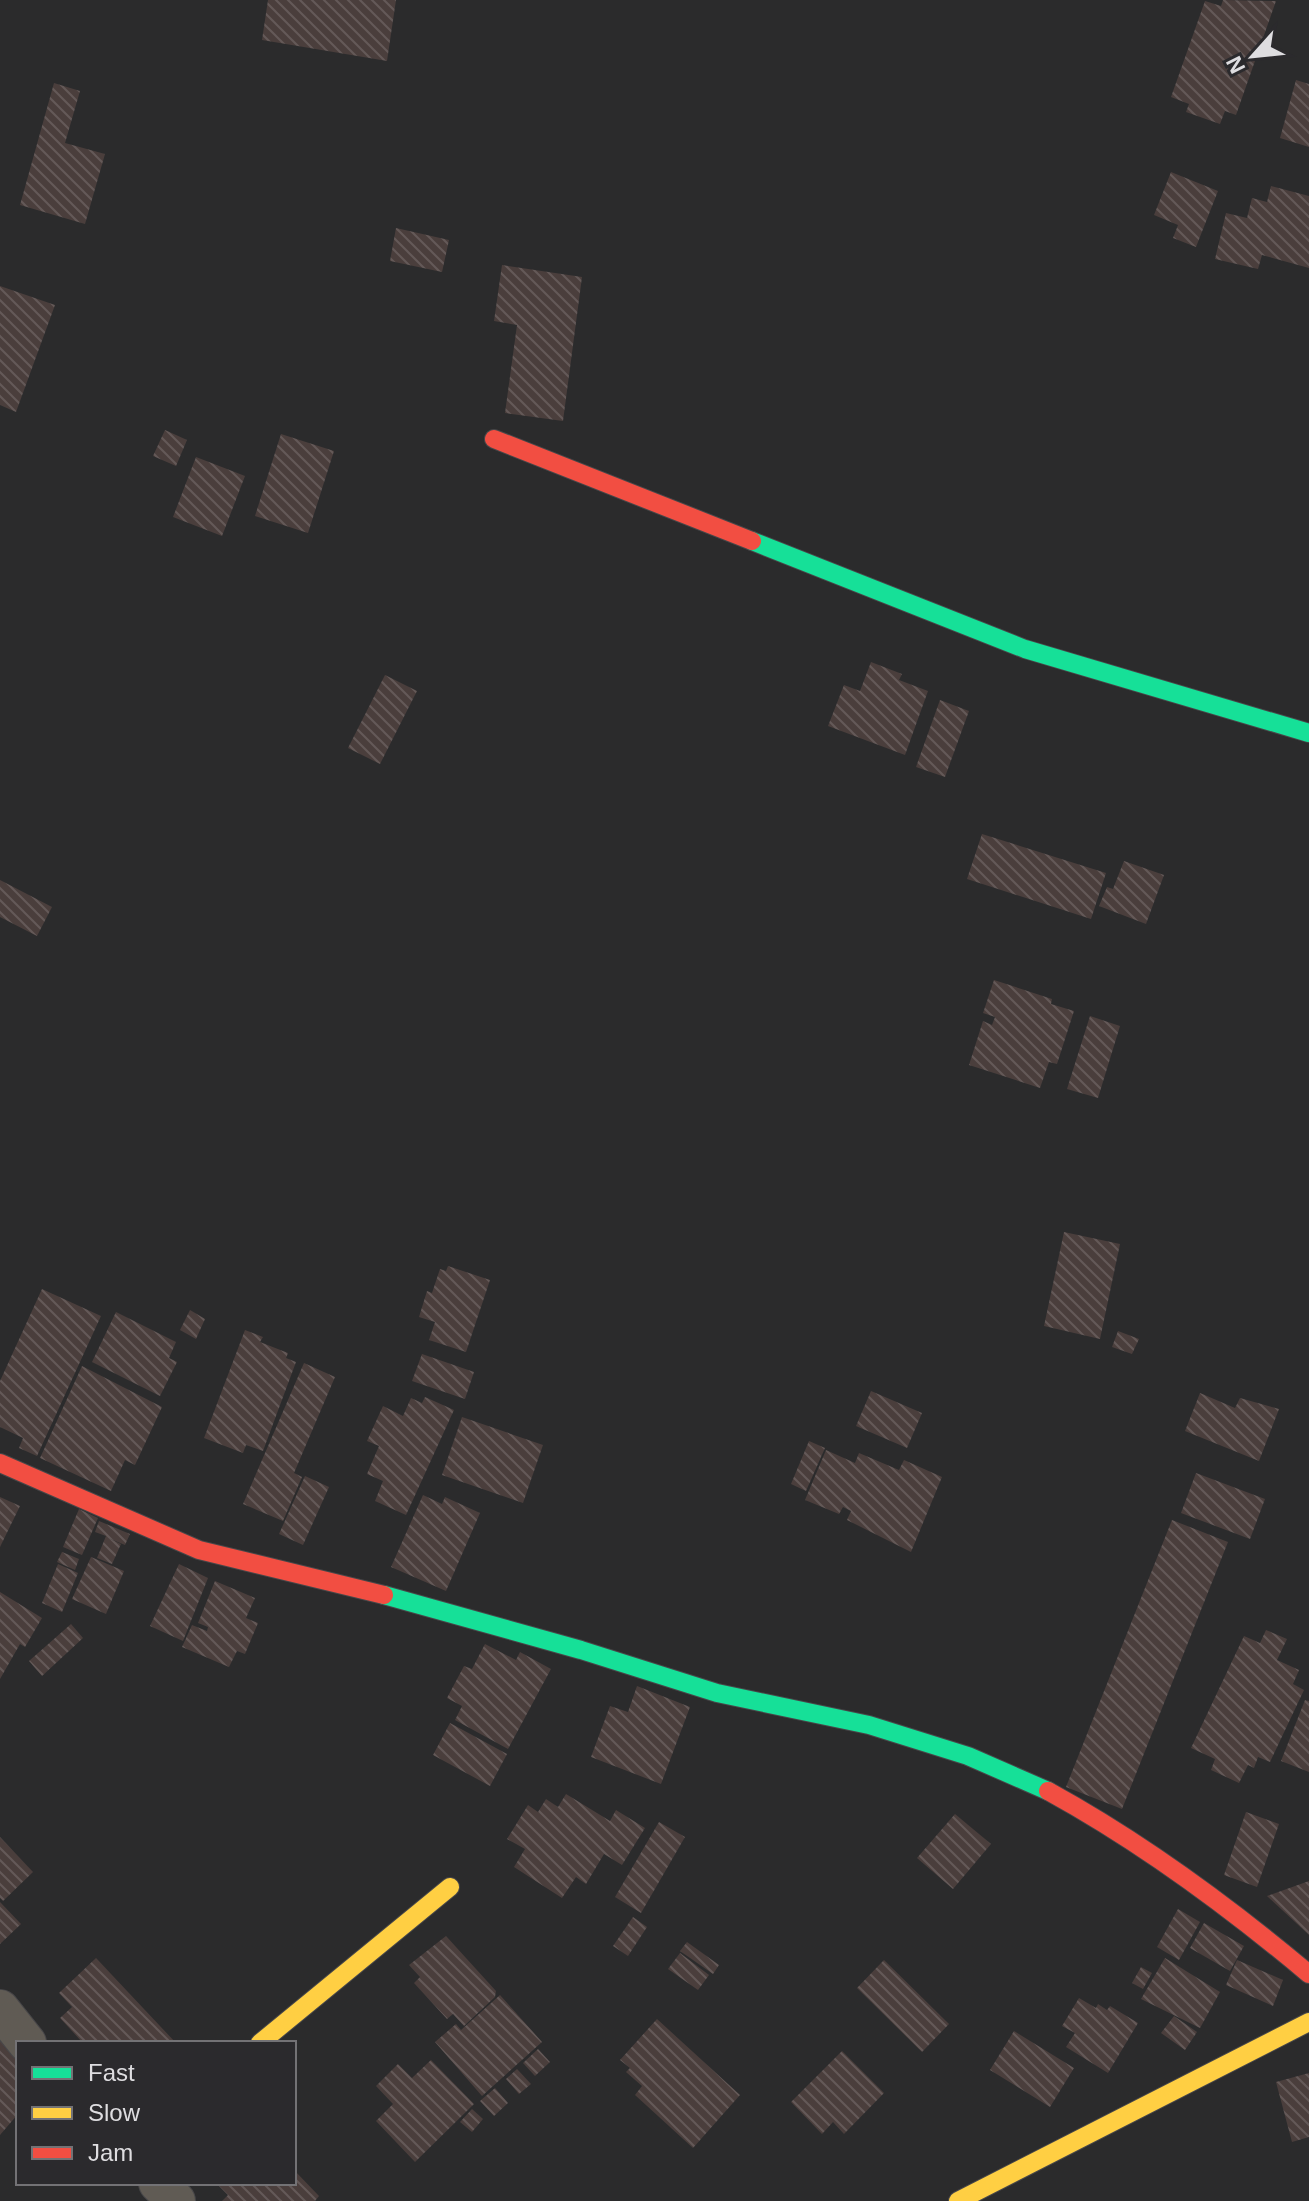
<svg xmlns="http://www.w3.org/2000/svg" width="1309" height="2201" viewBox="0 0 1309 2201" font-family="Arial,sans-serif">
<defs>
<pattern id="building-back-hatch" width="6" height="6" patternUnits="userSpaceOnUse" patternTransform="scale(2)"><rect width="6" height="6" fill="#4a3e3c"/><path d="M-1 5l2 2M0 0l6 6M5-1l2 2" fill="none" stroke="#645958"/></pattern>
</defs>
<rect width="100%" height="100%" fill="#2b2b2c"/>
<g fill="url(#building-back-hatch)">
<path d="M268 0H396L387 61 262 40Z"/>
<path d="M1223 0 1276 1 1236 115 1225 111 1220 124 1186 112 1189 104 1171 97 1205 1 1221 6Z"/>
<path d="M1296 80 1309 84V147L1280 138Z"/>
<path d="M54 83 80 91 65 143 105 154 85 224 20 205Z"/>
<path d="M1171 172 1218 191 1196 247 1173 238 1178 225 1154 215Z"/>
<path d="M1271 186 1309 196V268L1262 255 1258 269 1215 259 1226 213 1247 218 1252 198 1267 202Z"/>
<path d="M396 228 449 240 442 272 390 261Z"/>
<path d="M502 265 582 277 563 421 505 413 517 325 494 321Z"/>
<path d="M0 286 55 305 16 412 0 405Z"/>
<path d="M165 430 187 440 176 466 153 456Z"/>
<path d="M281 434 334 451 308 533 255 516Z"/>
<path d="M196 457 245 476 222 536 173 517Z"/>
<path d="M871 662 902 674 899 680 928 691 905 755 828 726 844 685 860 691Z"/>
<path d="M385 675 417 691 380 764 348 748Z"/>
<path d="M940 700 969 711 945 777 916 767Z"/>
<path d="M982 834 1106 873 1091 919 967 879Z"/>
<path d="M1124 861 1164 875 1146 924 1099 906 1107 887 1113 889Z"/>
<path d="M0 880 52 907 37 936 0 917Z"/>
<path d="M994 980 1052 999 1051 1004 1074 1011 1057 1064 1049 1062 1040 1088 969 1065 983 1021 992 1025 995 1017 983 1013Z"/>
<path d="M1090 1016 1120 1026 1098 1098 1067 1089Z"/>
<path d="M1064 1232 1120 1244 1100 1339 1044 1326Z"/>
<path d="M448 1266 490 1280 466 1352 429 1340 435 1322 419 1317 427 1291 432 1293 440 1269 446 1271Z"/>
<path d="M42 1289 101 1316 37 1456 19 1448 23 1438 0 1427V1381Z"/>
<path d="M190 1310 205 1319 196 1339 180 1330Z"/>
<path d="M116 1312 176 1342 169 1358 177 1362 160 1396 92 1362Z"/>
<path d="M245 1330 263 1337 260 1342 288 1353 286 1358 296 1362 263 1451 246 1445 243 1453 204 1438Z"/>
<path d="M1118 1331 1139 1339 1132 1354 1112 1347Z"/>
<path d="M422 1354 474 1372 465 1399 412 1381Z"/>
<path d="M304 1363 335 1377 294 1473 302 1477 283 1521 243 1504Z"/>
<path d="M82 1366 162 1407 135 1465 125 1460 111 1491 40 1458Z"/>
<path d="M871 1391 922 1413 907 1448 856 1426Z"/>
<path d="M1200 1393 1235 1408 1240 1398 1279 1409 1259 1461 1185 1431Z"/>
<path d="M425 1397 454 1410 406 1515 375 1501 383 1481 367 1474 379 1446 367 1441 383 1406 403 1416 411 1398 422 1403Z"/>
<path d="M462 1417 543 1445 523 1503 442 1475Z"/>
<path d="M809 1441 825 1448 806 1491 791 1484Z"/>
<path d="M826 1450 855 1463 859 1453 899 1470 904 1460 942 1477 911 1552 847 1520 851 1511 843 1507 839 1514 805 1500Z"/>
<path d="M1196 1473 1265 1499 1250 1539 1181 1513Z"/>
<path d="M305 1476 329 1487 303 1545 279 1534Z"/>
<path d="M423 1495 442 1504 445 1497 480 1513 446 1591 391 1567Z"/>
<path d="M0 1497 20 1506 0 1547Z"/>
<path d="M79 1509 98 1518 82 1555 63 1547Z"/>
<path d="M1172 1520 1228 1542 1122 1809 1066 1787Z"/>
<path d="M99 1521 130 1534 125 1545 108 1538 121 1544 112 1564 97 1558 106 1536 95 1532Z"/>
<path d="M62 1552 79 1559 75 1570 57 1562Z"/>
<path d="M91 1557 124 1571 106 1614 72 1599Z"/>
<path d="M58 1564 78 1573 62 1612 42 1603Z"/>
<path d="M179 1564 208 1578 183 1641 150 1626Z"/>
<path d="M215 1581 255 1598 246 1618 258 1623 245 1654 237 1651 229 1667 182 1647 192 1625 207 1631 208 1627 198 1623Z"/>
<path d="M0 1592 42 1618 25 1647 20 1644 0 1679Z"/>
<path d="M71 1624 83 1638 42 1676 29 1661Z"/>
<path d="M1266 1630 1287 1639 1277 1660 1299 1670 1293 1684 1304 1690 1270 1762 1258 1757 1254 1768 1248 1765 1239 1783 1211 1770 1215 1759 1191 1748 1244 1636 1260 1643Z"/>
<path d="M485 1644 516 1660 520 1652 551 1669 508 1749 455 1720 462 1706 447 1698 464 1666 472 1669Z"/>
<path d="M637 1686 690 1707 661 1784 591 1757 610 1706 628 1712Z"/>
<path d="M1305 1700 1309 1701V1772L1281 1761Z"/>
<path d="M450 1723 507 1754 490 1786 433 1755Z"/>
<path d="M566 1794 610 1821 616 1810 645 1828 622 1865 604 1854 586 1884 576 1877 562 1898 514 1867 525 1849 507 1839 528 1805 538 1812 546 1799 558 1807Z"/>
<path d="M1246 1812 1279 1824 1257 1887 1224 1875Z"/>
<path d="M955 1814 991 1844 953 1889 917 1858Z"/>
<path d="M659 1822 685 1837 641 1913 615 1897Z"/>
<path d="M0 1837 33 1872 3 1901 0 1898Z"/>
<path d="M1309 1881V1935L1267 1896Z"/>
<path d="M0 1902 21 1924 0 1944Z"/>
<path d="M1178 1909 1200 1922 1179 1960 1157 1947Z"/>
<path d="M633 1917 647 1927 628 1956 613 1946Z"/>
<path d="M1204 1923 1244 1946 1230 1971 1190 1948Z"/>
<path d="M446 1936 496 1991 495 1997 464 2026 453 2014 447 2019 414 1983 420 1977 409 1965Z"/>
<path d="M687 1942 719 1965 713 1974 680 1951Z"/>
<path d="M680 1953 709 1975 698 1990 668 1969Z"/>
<path d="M96 1958 176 2043H83L60 2018 72 2007 59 1993Z"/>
<path d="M1165 1958 1220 1992 1200 2028 1141 1999Z"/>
<path d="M884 1960 949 2024 922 2052 857 1988Z"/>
<path d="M1237 1960 1283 1980 1273 2006 1226 1985Z"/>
<path d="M1141 1967 1152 1973 1143 1989 1132 1983Z"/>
<path d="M500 1995 542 2042 482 2096 435 2042 456 2024 461 2030Z"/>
<path d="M1079 1998 1096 2008 1098 2004 1107 2010 1110 2006 1138 2023 1108 2073 1066 2047 1075 2033 1062 2026Z"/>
<path d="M1174 2016 1197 2032 1185 2050 1161 2033Z"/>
<path d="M657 2019 740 2095 693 2148 635 2095 642 2086 626 2072 630 2068 620 2060Z"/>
<path d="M1014 2031 1074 2068 1050 2107 990 2070Z"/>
<path d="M0 2041 18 2057V2114L0 2135Z"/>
<path d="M538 2049 550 2062 535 2076 523 2063Z"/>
<path d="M842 2051 884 2093 844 2134 833 2122 822 2134 791 2102Z"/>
<path d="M431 2060 474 2104 415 2162 376 2121 393 2104 376 2086 398 2064 412 2078Z"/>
<path d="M517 2069 531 2084 519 2094 506 2079Z"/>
<path d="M1309 2073V2137L1292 2142 1276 2082Z"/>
<path d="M495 2088 508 2103 494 2116 480 2101Z"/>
<path d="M472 2109 483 2119 472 2132 460 2122Z"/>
<path d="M294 2170 319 2196 315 2201H222L228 2195 216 2183H294Z"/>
</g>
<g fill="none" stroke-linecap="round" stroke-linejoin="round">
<g stroke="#484749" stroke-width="40">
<g id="street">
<path d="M0 2009 27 2043"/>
<path d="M158 2183 176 2201"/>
</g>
</g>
<g stroke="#484749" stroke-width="20">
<g id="fast">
<path d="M752 541 1025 649 1309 733"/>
<path d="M384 1595 581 1650 717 1693 869 1725 968 1756 1048 1791"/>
</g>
</g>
<g stroke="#484749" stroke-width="20">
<g id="slow">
<path d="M260 2043 450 1887"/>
<path d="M958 2201 1309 2022"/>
</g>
</g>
<g stroke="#484749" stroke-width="20">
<g id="jam">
<path d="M494 439 752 541"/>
<path d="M0 1463 199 1550 384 1595"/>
<path d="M1048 1791C1141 1842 1228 1906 1309 1974"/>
</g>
</g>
<use href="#street" stroke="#605b54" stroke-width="38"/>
<use href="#fast" stroke="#16e098" stroke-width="18"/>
<use href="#slow" stroke="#ffcf43" stroke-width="18"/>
<use href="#jam" stroke="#f24e42" stroke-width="18"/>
</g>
<rect x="16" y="2041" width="280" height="144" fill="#2b2a2d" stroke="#737275" stroke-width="2"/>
<rect x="32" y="2067" width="40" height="12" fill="#16e098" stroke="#737275" stroke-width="2"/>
<text x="88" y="2081" font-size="24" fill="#dedde0">Fast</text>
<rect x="32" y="2107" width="40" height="12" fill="#ffcf43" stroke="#737275" stroke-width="2"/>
<text x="88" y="2121" font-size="24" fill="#dedde0">Slow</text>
<rect x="32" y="2147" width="40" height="12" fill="#f24e42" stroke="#737275" stroke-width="2"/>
<text x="88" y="2161" font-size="24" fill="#dedde0">Jam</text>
<g transform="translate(1253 56) rotate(243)" stroke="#2b2a2d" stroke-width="6" paint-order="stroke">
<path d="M0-6L14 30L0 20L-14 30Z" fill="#dedde0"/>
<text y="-12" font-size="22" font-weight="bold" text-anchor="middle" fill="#dedde0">N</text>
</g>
</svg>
